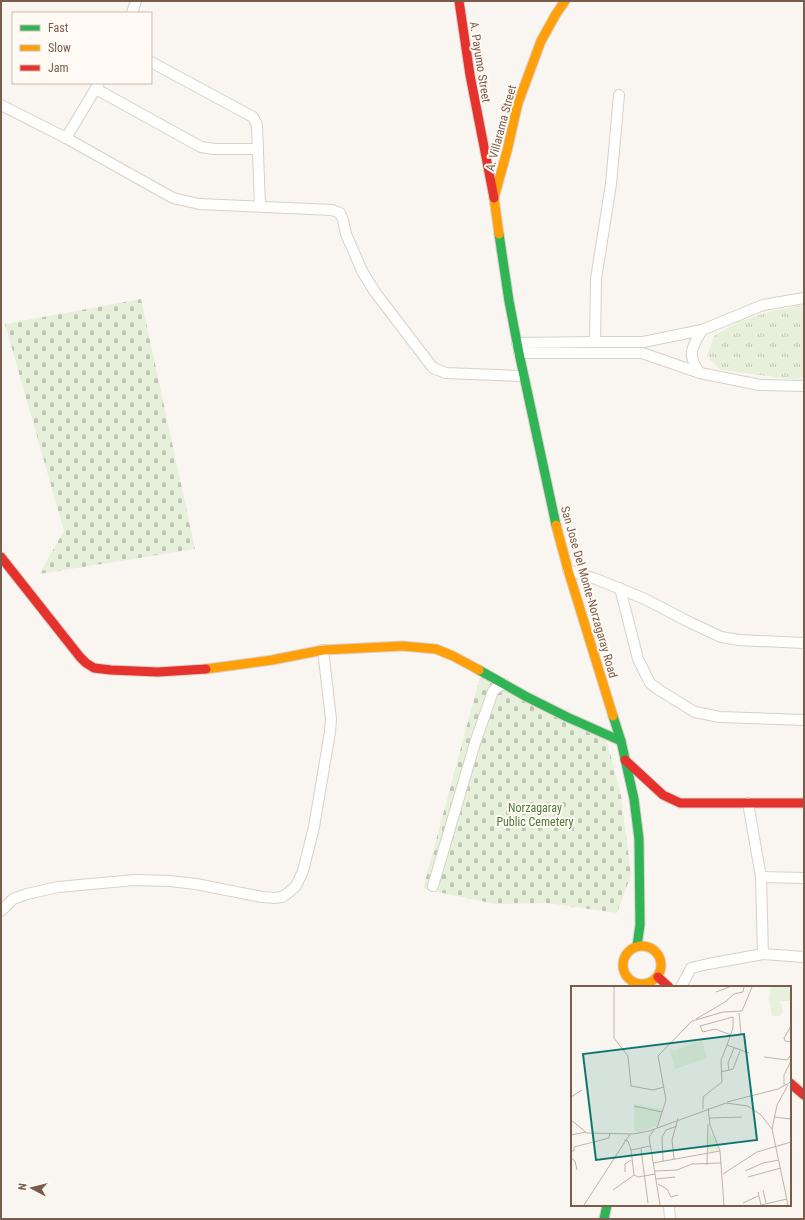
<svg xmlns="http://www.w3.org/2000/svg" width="805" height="1220" viewBox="0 0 805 1220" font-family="'Roboto Condensed',sans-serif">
<defs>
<pattern id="cemetery-stones" width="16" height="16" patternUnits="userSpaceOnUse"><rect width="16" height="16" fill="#e7f0db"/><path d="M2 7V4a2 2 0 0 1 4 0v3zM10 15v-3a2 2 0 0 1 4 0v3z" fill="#c0c6b4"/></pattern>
<pattern id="park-tufts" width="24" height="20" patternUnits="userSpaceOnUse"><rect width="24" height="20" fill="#e7f0db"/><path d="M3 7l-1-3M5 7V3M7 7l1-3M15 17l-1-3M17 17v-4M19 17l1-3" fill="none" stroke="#c0c6b4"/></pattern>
</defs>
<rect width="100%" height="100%" fill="#f9f5f0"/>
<g fill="url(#cemetery-stones)">
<path d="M141 299 195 549 39 574 64 531 5 324Z"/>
<path d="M481 673 606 738 621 795 631 875 617 913 547 903 496 904 423 889Z"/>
</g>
<path fill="url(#park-tufts)" d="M804 305V378L790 379 721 370 707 356 714 336 738 322 772 311Z"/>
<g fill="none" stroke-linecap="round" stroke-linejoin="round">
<g stroke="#d7d1cb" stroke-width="12">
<g id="street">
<path d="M132 13 136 1"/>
<path d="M151 62 253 117 257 125 260 206"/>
<path d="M96 89 201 147 214 149H258"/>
<path d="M1 105 66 138 173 198 199 204 332 210 340 213 343 220 346 234 362 271 375 292 433 368 446 373 523 376"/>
<path d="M66 138 99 83"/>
<path d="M595 342 596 279 611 184 619 95"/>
<path d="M517 343 595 342H643L702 330 763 305 804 298"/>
<path d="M519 353H642L700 373 760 385 804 386"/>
<path d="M700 373C686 355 692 347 702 330"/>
<path d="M568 570 596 579 645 599 687 621 721 637 739 640 804 643"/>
<path d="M620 588 638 659 650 683 659 690 695 712 720 717 804 720"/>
<path d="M748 803 761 877 763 954"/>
<path d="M761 877 804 878"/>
<path d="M433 886 475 743 493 691 495 689 504 684"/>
<path d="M1 911 13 899 27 894 58 887 135 880 170 881 196 884 262 897 275 898 282 897 288 893 296 886 303 871 314 827 330 732 331 719 323 650"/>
<path d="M681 987 691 968 708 964 763 954 804 957"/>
<path d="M669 1205 670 1219"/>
</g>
</g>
<g stroke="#d9d2cb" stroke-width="11">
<g id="fast">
<path d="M499 234 509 301 519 353 556 525"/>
<path d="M479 670 527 697 567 717 621 741"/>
<path d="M613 716 621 741 634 799 639 839 640 925 637 946"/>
<path d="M604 1219 607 1205"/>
</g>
</g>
<g stroke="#d9d2cb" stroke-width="11">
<g id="slow">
<path d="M499 234 494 198 507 151 518 103 541 41 556 14 565 1"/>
<path d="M556 525 568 570 613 716"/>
<path d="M206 669 272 660 323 650 402 646 436 649 453 656 479 670"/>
<circle cx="642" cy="965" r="19"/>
</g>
</g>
<g stroke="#d9d2cb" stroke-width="11">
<g id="jam">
<path d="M459 1 470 75 494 198"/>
<path d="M1 557 80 657 86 663 94 668 111 670 158 672 206 669"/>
<path d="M625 760 663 795 680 803H804"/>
<path d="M658 977 669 987"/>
<path d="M790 1083 804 1095"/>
</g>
</g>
<use href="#street" stroke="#fefefd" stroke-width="10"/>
<use href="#fast" stroke="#30b455" stroke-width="9"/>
<use href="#slow" stroke="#ff9f0a" stroke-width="9"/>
<use href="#jam" stroke="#e5322d" stroke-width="9"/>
</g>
<g text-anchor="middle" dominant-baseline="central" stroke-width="4" stroke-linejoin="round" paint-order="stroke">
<g font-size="12" fill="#7a5c4d" stroke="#fffaf3">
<text transform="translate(480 62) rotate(81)">A. Payumo Street</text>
<text transform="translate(501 128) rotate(-75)">A. Villarama Street</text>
<text transform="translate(589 592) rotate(74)">San Jose Del Monte-Norzagaray Road</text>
</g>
<g font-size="12" fill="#537a41" stroke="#fffaf3">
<text x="535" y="808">Norzagaray<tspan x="535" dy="14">Public Cemetery</tspan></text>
</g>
</g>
<g transform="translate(571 986)">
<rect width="220" height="220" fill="#f9f5f0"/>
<path d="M200 1H220V15H209L212 25 209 30H201L198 13ZM131 54 136 72 104 83 98 63 104 65ZM63 118 92 123 86 140 68 146 63 144Z" fill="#e7f0db"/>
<path d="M138 147 143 151 148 165 137 166Z" fill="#e7f0db"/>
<path fill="none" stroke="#c2b3aa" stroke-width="1" d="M43 1V52L57 70 60 100 82 104 93 101M145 6 158 1M168 27 170 48M125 33 154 16 163 8 172 6 173 1M220 40 213 52 214 55 220 56M156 59 178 67M193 71 216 74 220 69M158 85 157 77 163 62M150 86 162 83 169 65M213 100V89L220 75M0 111 11 104M156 116 207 103 220 96M63 120 91 126M137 122 139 139 149 165 153 219M132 123V111L151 96 150 74 156 59 162 42V31L129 40 132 46 144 43 160 49M203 131 220 133M138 132 171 131M0 134 16 147 62 148 78 145 155 117 177 120 190 129 201 143 217 219M86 142 95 114 87 70 121 35 152 26 171 25 181 1M201 143 206 119 217 99M83 144 78 151 89 219M0 149 15 146M53 154 57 155 60 164 63 189 67 191 84 188M70 163 77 217M60 164 79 160M0 165H3V161L38 152 39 147M0 172 4 175 6 184M103 173 101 154 107 132M92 175 91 151 95 144 106 140M82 177 149 165M136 179 137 138M84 185 106 184 121 178 150 177M174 185 192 177 208 174M54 186V178L60 174M152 188 186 166 220 156M177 191 210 182M85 193 104 191M87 198 96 203 100 211 107 209M42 204 63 189M192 204 195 217M187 206 190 219M172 217 187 210M13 219 59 148M190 219 216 213"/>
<path fill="#0f766e" fill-opacity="0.15" stroke="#0f766e" stroke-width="2" d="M173 48 186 154 25 174 12 68Z"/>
<rect width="220" height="220" fill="none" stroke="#7a5c4d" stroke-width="2"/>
</g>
<rect width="805" height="1220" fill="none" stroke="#7a5c4d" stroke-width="4"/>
<rect x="12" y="12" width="140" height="72" fill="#fffaf3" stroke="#cabbb1"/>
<rect x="20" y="25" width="20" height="6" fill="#30b455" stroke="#cabbb1"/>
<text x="48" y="32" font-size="12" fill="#7a5c4d">Fast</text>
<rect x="20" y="45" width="20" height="6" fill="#ff9f0a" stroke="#cabbb1"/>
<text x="48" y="52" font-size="12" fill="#7a5c4d">Slow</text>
<rect x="20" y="65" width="20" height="6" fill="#e5322d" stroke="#cabbb1"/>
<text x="48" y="72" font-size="12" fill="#7a5c4d">Jam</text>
<g transform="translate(32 1188) rotate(277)" stroke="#fffaf3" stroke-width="3" paint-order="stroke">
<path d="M0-3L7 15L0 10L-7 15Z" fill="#7a5c4d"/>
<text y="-6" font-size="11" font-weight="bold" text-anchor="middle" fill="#7a5c4d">N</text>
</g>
</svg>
